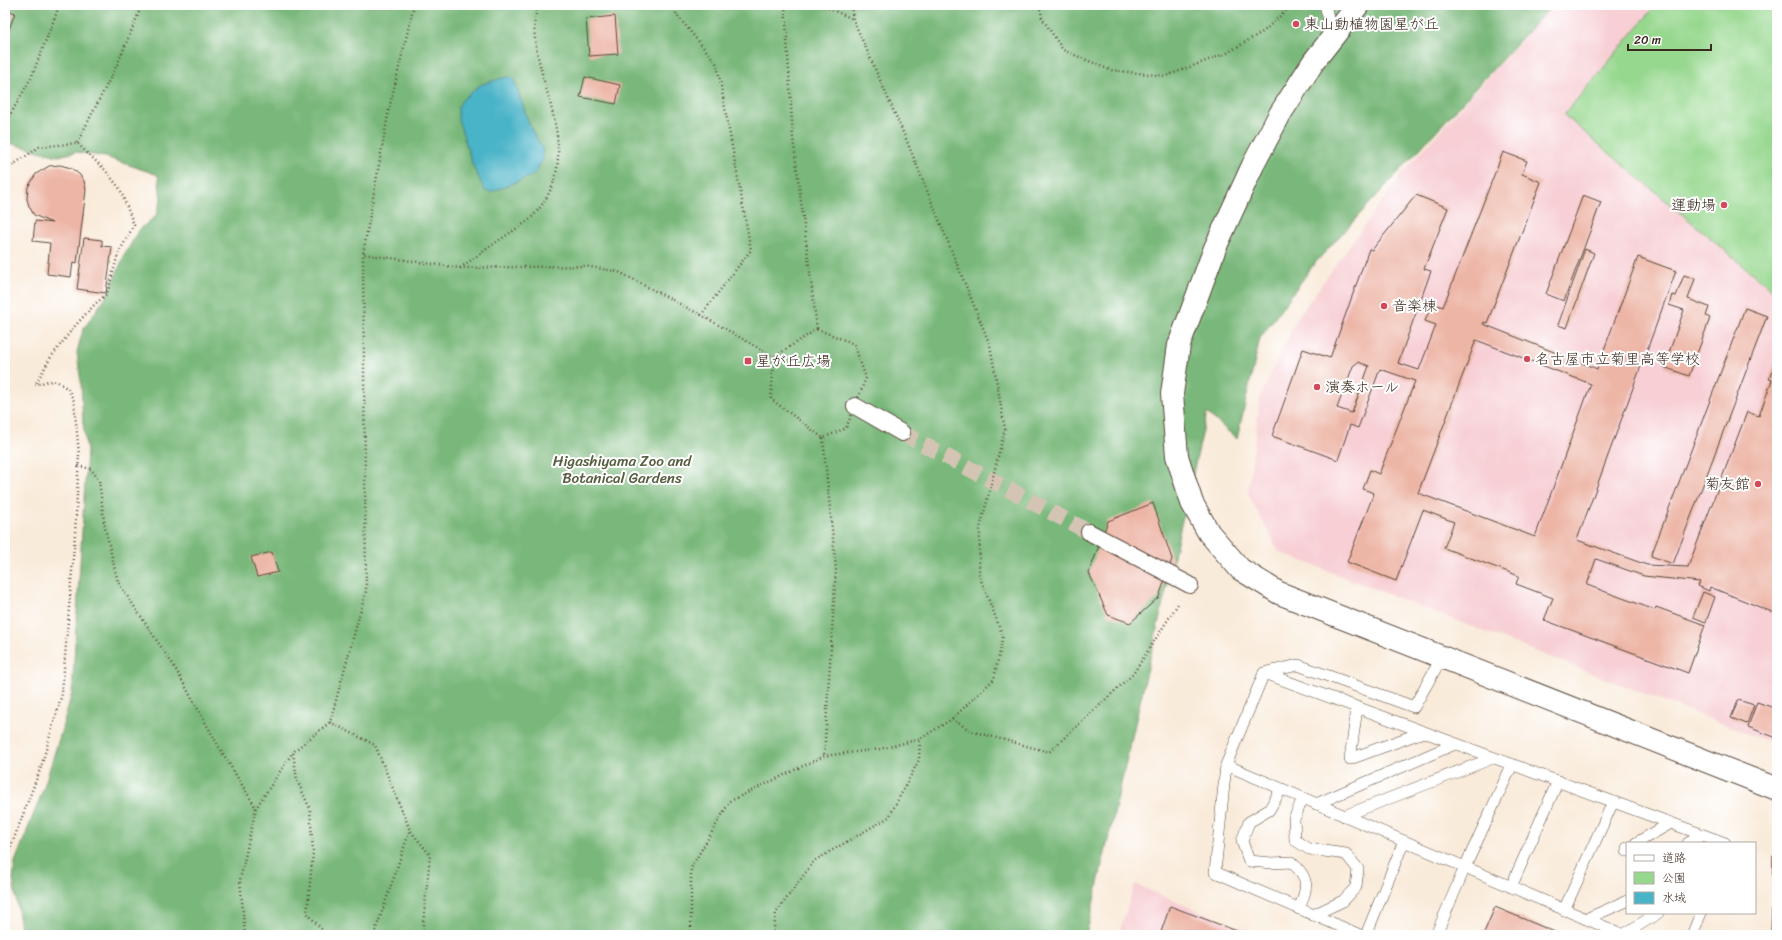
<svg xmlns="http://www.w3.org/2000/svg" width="1782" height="940" viewBox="0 0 1782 940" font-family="Sriracha,'Klee One',sans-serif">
<rect width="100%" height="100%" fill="#fff"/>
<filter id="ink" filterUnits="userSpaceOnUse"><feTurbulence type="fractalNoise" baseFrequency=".025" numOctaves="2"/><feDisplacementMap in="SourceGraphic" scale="8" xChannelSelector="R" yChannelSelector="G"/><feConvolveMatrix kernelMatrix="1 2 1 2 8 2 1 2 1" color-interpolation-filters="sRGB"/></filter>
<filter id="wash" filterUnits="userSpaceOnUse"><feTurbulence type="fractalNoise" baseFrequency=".012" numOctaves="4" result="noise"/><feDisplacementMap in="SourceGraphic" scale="16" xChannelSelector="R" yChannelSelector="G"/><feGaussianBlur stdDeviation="0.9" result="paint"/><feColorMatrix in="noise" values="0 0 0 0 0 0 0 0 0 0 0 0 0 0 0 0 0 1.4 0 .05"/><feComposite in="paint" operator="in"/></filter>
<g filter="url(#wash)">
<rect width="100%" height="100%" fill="#f9ebda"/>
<g fill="#f7cfd4">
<path d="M1552 5H1777V745L1279 552 1248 494 1260 397 1296 320 1400 176Z"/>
<path d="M1135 884 1179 903 1258 935H1118Z"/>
</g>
<path fill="#97d88f" stroke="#698156" d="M1656 5H1777V294L1564 115Z"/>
<path fill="#79b87a" stroke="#5a714c" d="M5 5H1552L1314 264 1260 338 1237 439 1207 413 1086 935H22L13 879 15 862 43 790 59 739 72 693 87 451 83 423 81 383 77 352 83 330 107 295 125 254 140 229 156 216 161 199 158 175 106 157 76 152 58 156 5 142Z"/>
<path fill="#49b3c7" stroke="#426e72" d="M506 77H511L514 80 531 129 542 147 543 160 534 175 491 192 485 191 473 166 458 119V107L462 100 480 85 489 82Z"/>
<g id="blocks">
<g fill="#edb5a6" fill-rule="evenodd">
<path d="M5 9 15 13 5 40Z"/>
<path d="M615 16 618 54 589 56 586 19Z"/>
<path d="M585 77 620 85 616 104 580 97Z"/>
<path d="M1503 152 1527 161 1522 174 1541 182 1487 323 1484 322 1483 324 1597 369 1638 257 1676 271 1577 540 1647 565 1688 567 1747 412 1759 416 1772 380 1769 379 1777 358V614L1710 587 1709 591 1698 586 1700 582 1644 576 1596 559 1587 585 1655 610 1656 607 1705 625 1688 673 1544 620 1553 598 1516 584 1519 576 1444 548 1454 522 1423 510 1396 581 1347 562 1374 493 1363 489 1370 470 1379 474 1415 381 1380 369 1358 428 1350 425 1338 460 1272 436 1303 349 1330 358 1369 249 1372 250 1416 195 1448 208 1424 269 1431 271 1398 363 1419 370 1436 325 1425 321 1432 303 1443 307ZM1476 340 1591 384 1535 537 1418 493ZM1358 362 1369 366 1352 413 1337 408 1353 366Z"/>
<path d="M60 165 71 168 80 175 84 181 86 190 77 263 73 262 71 277 47 274 50 243 33 241 35 221 52 223 34 215 29 206 27 199 28 187 36 174 49 166Z"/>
<path d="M1583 195 1601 202 1564 301 1546 294Z"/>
<path d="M84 238 102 240V246L112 247 106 293 77 289Z"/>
<path d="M1585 249 1594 253 1567 328 1558 325Z"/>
<path d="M1684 275 1695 279 1688 299 1709 307 1706 316 1710 318 1689 376 1664 367 1684 310 1669 305 1672 295 1676 296Z"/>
<path d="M1745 308 1767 316 1673 564 1651 556Z"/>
<path d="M1153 503 1172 559 1159 597 1130 623 1108 615 1089 573 1108 521Z"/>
<path d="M272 552 278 572 257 577 251 557Z"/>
<path d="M1703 592 1715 597 1706 622 1693 617Z"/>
<path d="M1738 700 1754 705 1747 724 1731 718Z"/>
<path d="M1757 702 1777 709V738L1748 727Z"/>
<path d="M1773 856H1777V935H1771Z"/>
<path d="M1170 906 1237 931 1236 935H1160Z"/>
<path d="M1495 907 1562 935H1483Z"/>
</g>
</g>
</g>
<g filter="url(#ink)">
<use href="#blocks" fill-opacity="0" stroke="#58473a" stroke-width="1"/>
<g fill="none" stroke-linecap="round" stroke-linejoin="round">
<path stroke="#d3c4b4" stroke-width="16" stroke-dasharray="16 8" stroke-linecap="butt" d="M902 433 1089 532"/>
<g stroke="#58473a" stroke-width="12">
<g id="service">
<path d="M1325 5 1333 37"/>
<path d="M1264 673 1298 665 1414 707 1442 657"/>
<path d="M1357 708 1350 759 1423 732"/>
<path d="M1226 765 1624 935"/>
<path d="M1281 789 1269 810 1249 822 1242 841 1249 861 1272 863 1291 862C1310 878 1308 886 1299 909"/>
<path d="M1303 798 1294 819 1295 840 1309 849 1346 854 1358 869 1356 887 1343 901 1313 915"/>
<path d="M1316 804 1455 744"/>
<path d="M1344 816 1493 758"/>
<path d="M1636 843 1671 823"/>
<path d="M1688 843 1703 835"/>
<path d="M1627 848V851"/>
<path d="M1511 887 1558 781"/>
<path d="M1564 910 1613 802"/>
<path d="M1586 919 1627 901"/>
<path d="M1360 935 1215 872 1226 765 1264 673 1725 843"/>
<path d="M1366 935 1404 841"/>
<path d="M1436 935 1465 867 1512 765"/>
<path d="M1623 935 1658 913"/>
<path d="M1692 935 1701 913"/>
</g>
</g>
<g stroke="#58473a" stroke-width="18">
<g id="pedestrian">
<path d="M855 406 902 433"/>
<path d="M1089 532 1190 585"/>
</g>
</g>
<g stroke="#58473a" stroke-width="24">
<path id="tertiary" d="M1358 5 1314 61 1280 114 1253 165 1215 248 1179 345 1172 394 1177 456 1192 503 1209 533 1240 569 1279 593 1777 789"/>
</g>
<g stroke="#58473a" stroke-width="2.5" stroke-dasharray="1 3" stroke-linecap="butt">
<path d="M414 5 389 109 363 254 460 268 585 266 619 272 701 315 774 357"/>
<path d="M677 5 676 14 717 64 751 250 701 315"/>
<path d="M785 5 793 138 817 329"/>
<path d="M821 5 853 19"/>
<path d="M1040 5 1042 18 1063 50 1110 70 1166 76 1227 53 1264 31 1292 5"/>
<path d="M5 124 31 78 57 12V5"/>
<path d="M77 143 118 63 142 5"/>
<path d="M5 168 10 167 39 147 77 143 106 171 120 189 134 225 118 254 107 294 95 304 74 327 51 357 35 385"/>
<path d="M460 268C477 256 493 244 510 233 517 228 526 223 532 217 573 173 557 128 543 77 537 53 530 29 538 5"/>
<path d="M817 329 854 344 866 378 846 428 823 438 771 399 774 357Z"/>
<path d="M823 438 836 569 824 756"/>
<path d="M78 466 91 469 99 480 105 528 118 582 175 668 219 747 256 808"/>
<path d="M952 719 971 731 1049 752 1133 674 1178 604"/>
<path d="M330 722 375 745 410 830 430 855 422 935"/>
<path d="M5 862 41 767 62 694 75 534 79 454 74 401 68 389 58 382 48 381 35 385"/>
<path d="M245 935 240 880 256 808 293 752"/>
<path d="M327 935 307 913 313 852 310 809 297 780 293 752 330 722 366 591 363 254"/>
<path d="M374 935 410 830"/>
<path d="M691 935V868L730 801 824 756 880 749 920 739 952 719 994 679 1003 636 979 575 980 528 1005 429 990 345 906 139 853 19 851 5"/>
<path d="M773 935 776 913 814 861 889 817 919 760 920 739"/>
</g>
<use href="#service" stroke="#fff" stroke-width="11"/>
<use href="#pedestrian" stroke="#fff" stroke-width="16"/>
<use href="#tertiary" stroke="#fff" stroke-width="22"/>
</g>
</g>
<g fill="#d1495b" stroke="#fff" stroke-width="1.5">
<circle cx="1296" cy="24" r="4"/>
<circle cx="1724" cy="205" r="4"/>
<circle cx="1384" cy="306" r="4"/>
<circle cx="1527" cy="359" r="4"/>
<rect x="744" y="357" width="8" height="8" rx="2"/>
<circle cx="1317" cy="387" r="4"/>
<circle cx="1758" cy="484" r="4"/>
</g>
<g text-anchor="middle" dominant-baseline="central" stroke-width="4" stroke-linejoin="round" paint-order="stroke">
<g font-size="15" fill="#3b2a1e" stroke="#fff" text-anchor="start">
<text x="1304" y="24">東山動植物園星が丘</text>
<text x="1716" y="205" text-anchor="end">運動場</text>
<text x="1392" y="306">音楽棟</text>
<text x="1535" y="359">名古屋市立菊里高等学校</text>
<text x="756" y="361">星が丘広場</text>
<text x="1325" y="387">演奏ホール</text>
<text x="1750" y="484" text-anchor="end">菊友館</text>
</g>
<g font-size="15" fill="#575e40" stroke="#fff">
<text x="622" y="461">Higashiyama Zoo and<tspan x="622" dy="17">Botanical Gardens</tspan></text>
</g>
</g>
<rect width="1782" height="940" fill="none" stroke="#fff" stroke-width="20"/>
<rect x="1626" y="842" width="130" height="72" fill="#ffffff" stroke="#b1aaa5"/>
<rect x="1634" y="855" width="20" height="6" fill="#ffffff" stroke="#b1aaa5"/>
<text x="1662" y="862" font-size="12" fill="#3b2a1e">道路</text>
<rect x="1634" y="872" width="20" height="12" fill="#97d88f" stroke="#b1aaa5"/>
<text x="1662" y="882" font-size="12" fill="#3b2a1e">公園</text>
<rect x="1634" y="892" width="20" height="12" fill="#49b3c7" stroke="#b1aaa5"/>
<text x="1662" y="902" font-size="12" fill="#3b2a1e">水域</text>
<path d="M1628 44v6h83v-6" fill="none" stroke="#3b2a1e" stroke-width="2"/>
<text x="1634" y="44" font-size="12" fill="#3b2a1e" stroke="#ffffff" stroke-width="3" paint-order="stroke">20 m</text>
</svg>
